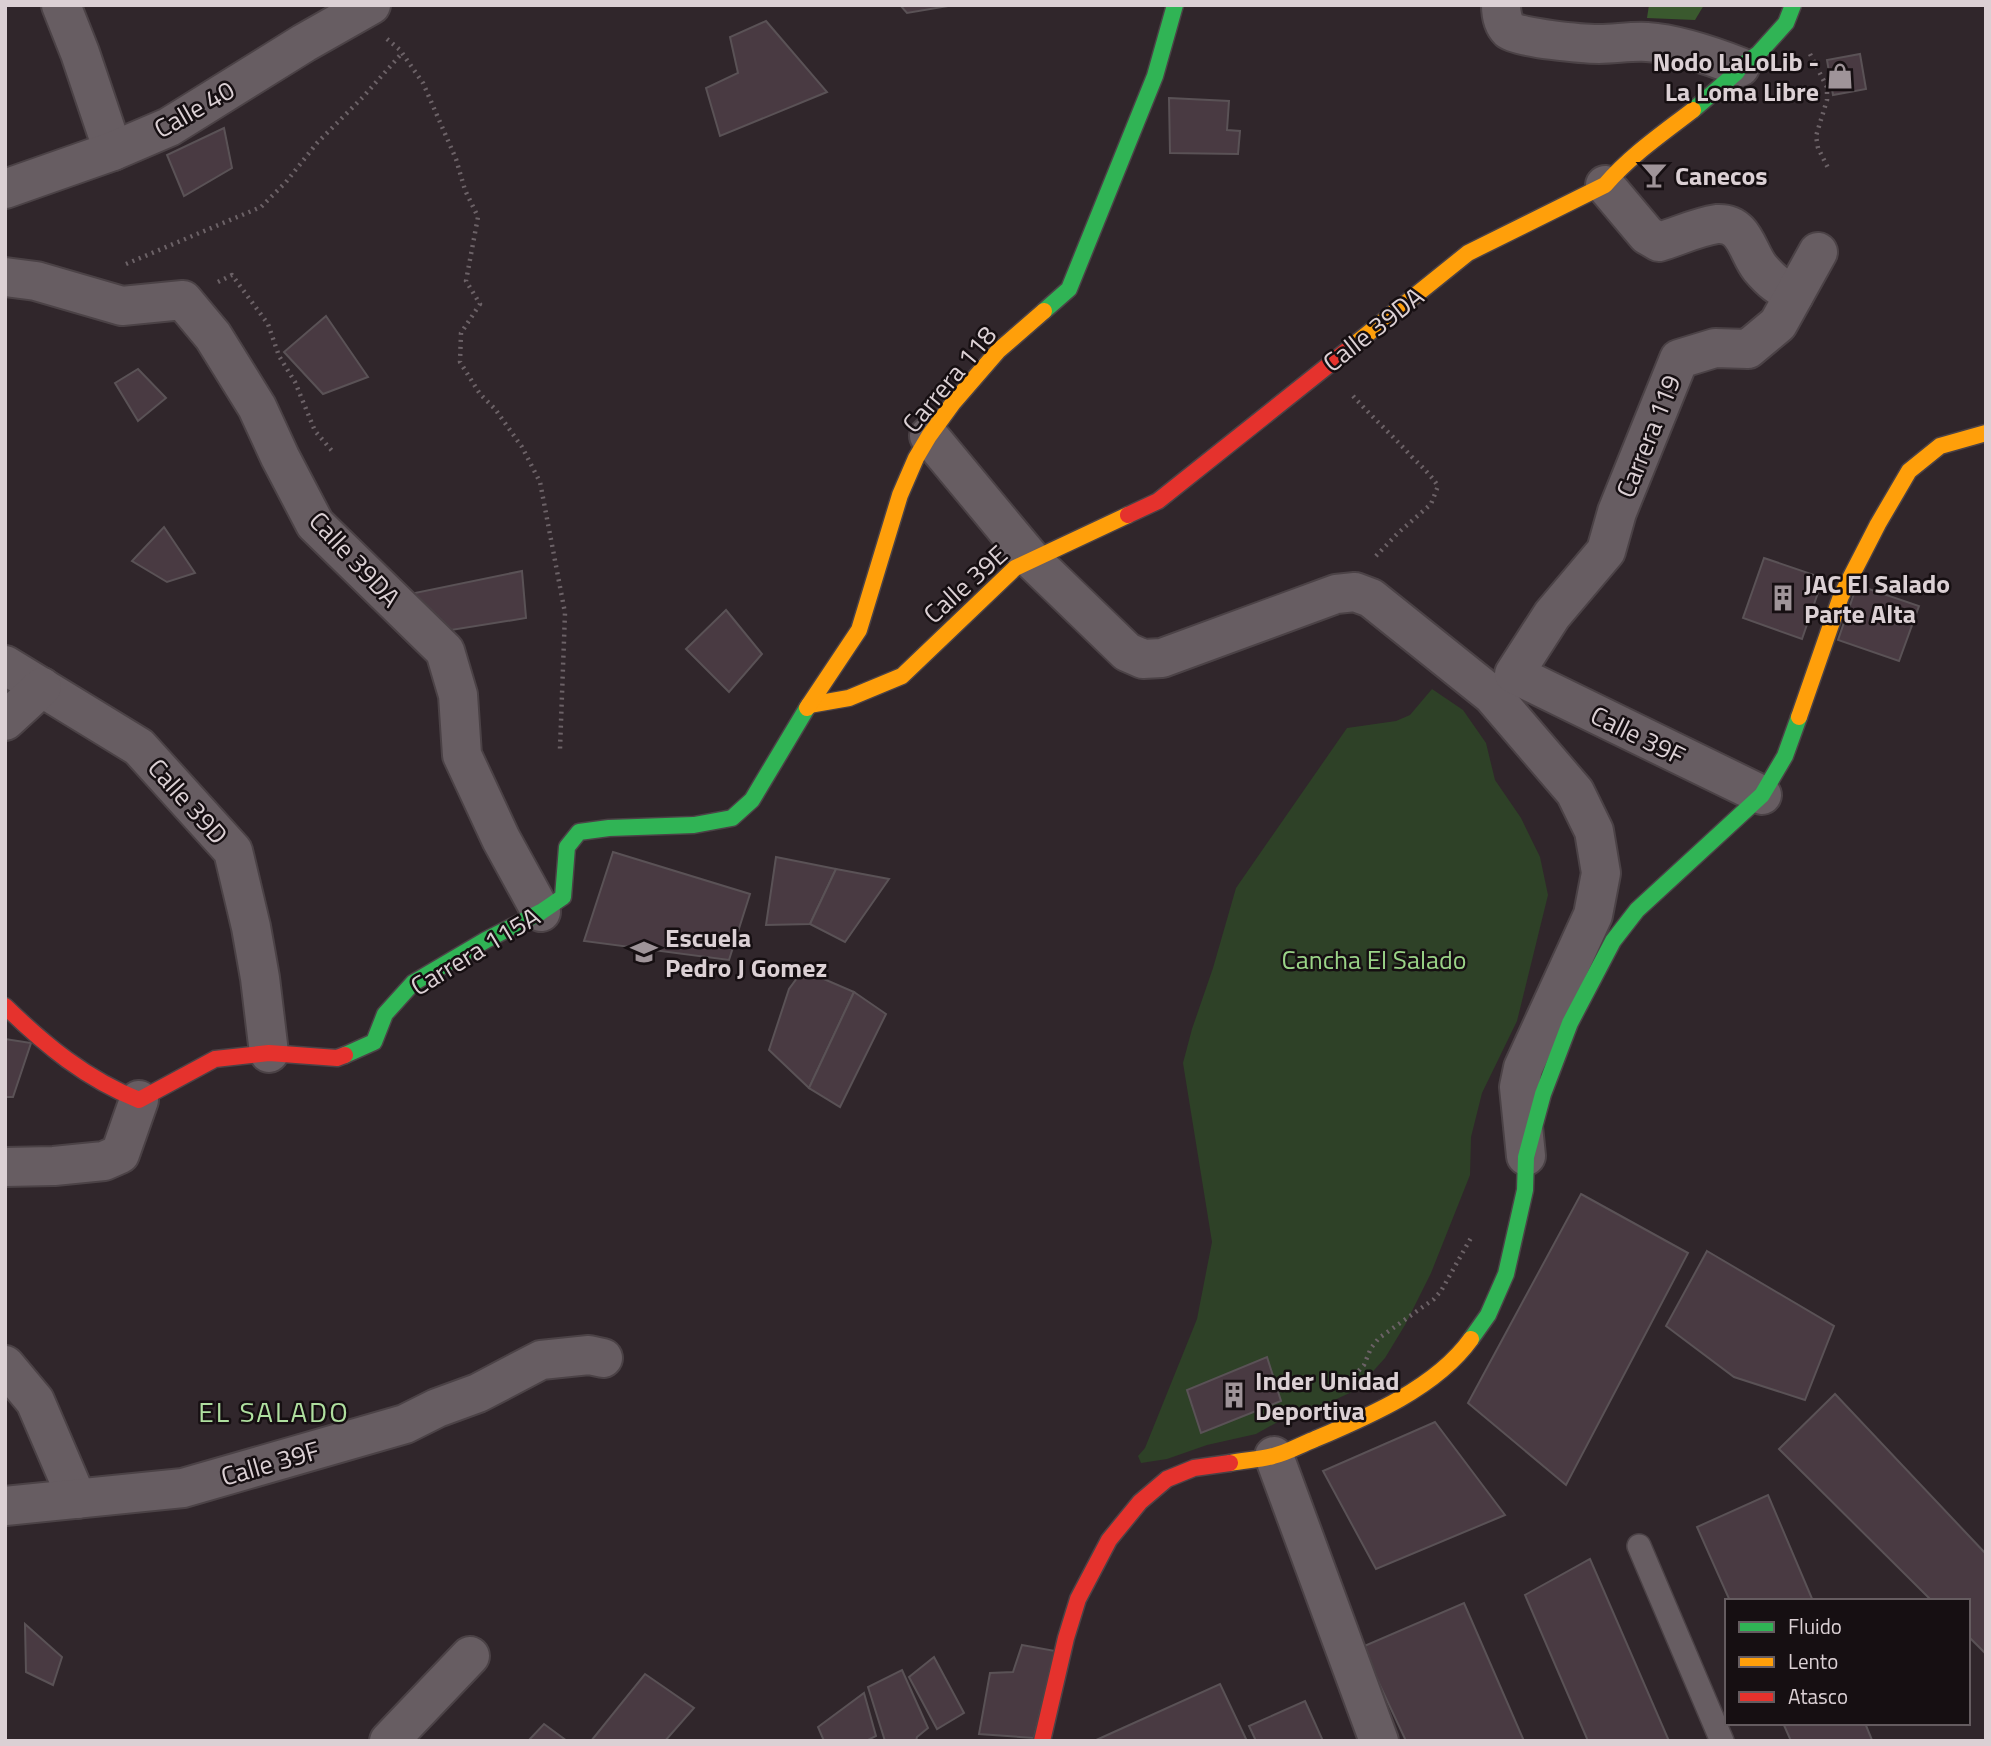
<svg xmlns="http://www.w3.org/2000/svg" width="1991" height="1746" viewBox="0 0 1991 1746" font-family="'Titillium Web',sans-serif">
<rect width="100%" height="100%" fill="#30262b"/>
<path fill="#2e4127" d="M1432 689 1463 710 1486 743 1495 780 1521 818 1540 857 1548 895 1517 1021 1482 1093 1471 1137 1470 1175 1431 1273 1405 1325 1385 1358 1356 1390 1328 1403 1283 1419 1256 1434 1207 1445 1167 1459 1141 1463 1138 1456 1145 1448 1197 1319 1212 1242 1183 1063 1192 1029 1213 968 1236 888 1347 728 1396 721 1410 715Z"/>
<path fill="#3a592e" d="M1649 5H1704L1695 20 1647 18Z"/>
<g fill="#493a42" stroke="#5a5256" stroke-width="2">
<path d="M900 5H954L907 13Z"/>
<path d="M766 21 827 92 720 136 706 88 738 73 730 37Z"/>
<path d="M1860 54 1866 89 1833 95 1827 60Z"/>
<path d="M1169 98 1229 101 1227 130 1240 131 1238 154 1170 153Z"/>
<path d="M224 128 232 168 184 196 167 155Z"/>
<path d="M326 316 368 377 323 394 284 352Z"/>
<path d="M138 369 166 398 138 421 115 383Z"/>
<path d="M164 527 195 573 167 582 132 561Z"/>
<path d="M1764 558 1823 578 1802 639 1743 618Z"/>
<path d="M522 571 526 618 445 631 405 595Z"/>
<path d="M1857 585 1919 606 1899 661 1838 640Z"/>
<path d="M726 610 762 654 729 692 686 649Z"/>
<path d="M613 852 750 894 729 960 584 941Z"/>
<path d="M776 857 836 869 810 924 766 925Z"/>
<path d="M836 869 889 879 845 942 810 924Z"/>
<path d="M803 970 854 992 809 1088 769 1050 789 989Z"/>
<path d="M854 992 886 1014 840 1107 809 1088Z"/>
<path d="M5 1039 31 1043 13 1097H5Z"/>
<path d="M1581 1194 1688 1253 1566 1485 1468 1403Z"/>
<path d="M1707 1251 1834 1326 1805 1400 1734 1377 1666 1326Z"/>
<path d="M1267 1357 1281 1401 1201 1433 1187 1390Z"/>
<path d="M1835 1394 1986 1554V1654L1968 1636V1601H1932L1779 1449Z"/>
<path d="M1435 1422 1505 1515 1376 1569 1323 1471Z"/>
<path d="M1768 1495 1813 1601H1730L1697 1527Z"/>
<path d="M1590 1559 1669 1741H1588L1525 1595Z"/>
<path d="M1464 1603 1524 1741H1406L1362 1647Z"/>
<path d="M25 1624 62 1657 53 1685 26 1672Z"/>
<path d="M1022 1645 1055 1651 1034 1738 979 1734 990 1673 1013 1672Z"/>
<path d="M934 1657 964 1713 937 1729 909 1677Z"/>
<path d="M902 1670 928 1728 917 1737 916 1741H885L868 1687Z"/>
<path d="M645 1674 694 1708 665 1741H591Z"/>
<path d="M1220 1684 1247 1741H1094Z"/>
<path d="M864 1693 876 1736 866 1741H824L818 1727Z"/>
<path d="M1305 1701 1323 1741H1256L1249 1726Z"/>
<path d="M1783 1723H1865L1872 1740 1791 1741Z"/>
<path d="M544 1724 567 1741H528Z"/>
</g>
<g fill="none" stroke-linecap="round" stroke-linejoin="round">
<g stroke="#4b4246" stroke-width="26">
<path id="lane" d="M1639 1546 1722 1741"/>
</g>
<g stroke="#4b4246" stroke-width="42">
<g id="street">
<path d="M61 5 80 53 113 151"/>
<path d="M1501 5C1501 13 1503 24 1509 30 1518 38 1584 44 1599 44 1615 44 1631 41 1647 42 1677 44 1712 56 1740 67"/>
<path d="M1605 185 1647 235 1659 242C1679 236 1697 227 1717 224 1745 222 1747 252 1760 268 1771 281 1779 287 1794 295"/>
<path d="M5 189 113 151 169 127 304 43 371 5"/>
<path d="M5 277 36 281 122 306 183 300 213 336 257 407 280 457 315 524 445 651 458 695 462 755 501 839 541 912"/>
<path d="M929 436 1031 559 1127 652 1143 659 1162 658 1336 594 1355 592 1371 598 1492 695 1575 792 1594 831 1601 873 1593 915 1523 1068 1519 1087 1526 1156"/>
<path d="M5 665 139 747 233 851 251 927 260 978 269 1053"/>
<path d="M5 721 42 687"/>
<path d="M1762 795 1514 674 1552 615 1606 551 1617 512 1679 359 1715 348 1748 349 1778 324 1818 252"/>
<path d="M5 1167 54 1166 104 1161 120 1154 139 1100"/>
<path d="M5 1365 35 1401 77 1499"/>
<path d="M1274 1456 1379 1741"/>
<path d="M5 1506 183 1488 405 1424 437 1408 478 1393 541 1360 589 1355 603 1358"/>
<path d="M389 1741 470 1656"/>
</g>
</g>
<g stroke="#4b4246" stroke-width="19">
<g id="fast">
<path d="M1693 110 1736 73 1740 67 1758 54 1786 23 1793 5"/>
<path d="M1044 311 1069 289 1155 76 1175 5"/>
<path d="M345 1055 374 1042 385 1014 413 983 486 940 541 912 563 897 567 847 579 832 609 828 694 825 732 818 752 800 807 708"/>
<path d="M1471 1339 1488 1315 1506 1274 1525 1190 1526 1157 1543 1094 1570 1023 1613 941 1637 910 1762 795 1785 756 1799 717"/>
</g>
</g>
<g stroke="#4b4246" stroke-width="19">
<g id="slow">
<path d="M1350 348 1468 253 1605 185C1631 155 1662 134 1693 110"/>
<path d="M809 705 849 698 902 676 1015 568 1128 515"/>
<path d="M807 708 859 630 900 495 916 458 929 436 953 403 998 351 1044 311"/>
<path d="M1799 717 1841 596 1878 524 1909 471 1940 446 1986 433"/>
<path d="M1230 1463C1244 1460 1259 1460 1273 1456 1287 1453 1300 1445 1313 1440 1367 1417 1436 1388 1471 1339"/>
</g>
</g>
<g stroke="#4b4246" stroke-width="19">
<g id="jam">
<path d="M1128 515 1158 501 1350 348"/>
<path d="M5 1006C45 1045 86 1079 139 1100L215 1059 269 1053 337 1058 345 1055"/>
<path d="M1042 1741 1066 1638 1078 1599 1109 1540 1140 1502 1167 1479 1194 1468 1230 1463"/>
</g>
</g>
<g stroke="#6c6267" stroke-width="4.5" stroke-dasharray="2 5" stroke-linecap="butt">
<path d="M387 39 400 50 423 83 456 159 465 190 478 217 466 281 480 304 461 333 460 362 480 394 495 409 522 447 540 482 565 613 560 749"/>
<path d="M1810 54 1827 87V100L1816 136 1818 148 1828 168"/>
<path d="M126 264 261 207 286 182 317 143 363 97 402 53"/>
<path d="M218 282 232 275 268 324 279 356 295 382 315 431 333 452"/>
<path d="M1353 396C1372 417 1393 436 1412 457 1422 467 1430 474 1438 486L1431 504 1398 533 1374 558"/>
<path d="M1354 1376 1364 1365 1371 1348 1379 1338 1434 1299 1441 1291 1472 1236"/>
</g>
<use href="#lane" stroke="#675d62" stroke-width="23"/>
<use href="#street" stroke="#675d62" stroke-width="38"/>
<use href="#fast" stroke="#30b455" stroke-width="16"/>
<use href="#slow" stroke="#ff9f0a" stroke-width="16"/>
<use href="#jam" stroke="#e5322d" stroke-width="16"/>
</g>
<defs>
<g id="shop-bare" transform="scale(2.1)"><path d="M-5-2.5h2.3a2.7 3.5 0 0 1 5.4 0H5L5.5 6h-11ZM-1.5-2.5h3a1.5 2.3 0 0 0-3 0Z" fill="#9f9499" stroke="#160f12" stroke-width="2.5" paint-order="stroke"/></g>
<g id="bar-bare" transform="scale(2.1)"><path d="M-6-5H6L.8 .8V4.5H3.5V6h-7V4.5H-.8V.8Z" fill="#9f9499" stroke="#160f12" stroke-width="2.5" paint-order="stroke"/></g>
<g id="building-bare" transform="scale(2.1)"><path d="M-4-6H4V6H1V3H-1V6H-4ZM-2.5-4.3h1.7v1.8h-1.7ZM.8-4.3h1.7v1.8H.8ZM-2.5-1h1.7V.8h-1.7ZM.8-1h1.7V.8H.8Z" fill="#9f9499" stroke="#160f12" stroke-width="2.5" paint-order="stroke"/></g>
<g id="school-bare" transform="scale(2.1)"><path d="M0-5L7-2L0 1L-7-2ZM-4 1L0 2.5L4 1V4Q0 6-4 4Z" fill="#9f9499" stroke="#160f12" stroke-width="2.5" paint-order="stroke"/></g>
</defs>
<g fill-rule="evenodd">
<use href="#shop-bare" x="1840" y="76"/>
<use href="#bar-bare" x="1654" y="175"/>
<use href="#building-bare" x="1783" y="598"/>
<use href="#school-bare" x="644" y="952"/>
<use href="#building-bare" x="1234" y="1395"/>
</g>
<g text-anchor="middle" dominant-baseline="central" stroke-width="5" stroke-linejoin="round" paint-order="stroke">
<g font-size="26" font-weight="bold" fill="#dbd0d4" stroke="#160f12" text-anchor="start">
<text x="1819" y="61" text-anchor="end">Nodo LaLoLib -<tspan x="1819" dy="30">La Loma Libre</tspan></text>
<text x="1675" y="175">Canecos</text>
<text x="1804" y="583">JAC El Salado<tspan x="1804" dy="30">Parte Alta</tspan></text>
<text x="665" y="937">Escuela<tspan x="665" dy="30">Pedro J Gomez</tspan></text>
<text x="1255" y="1380">Inder Unidad<tspan x="1255" dy="30">Deportiva</tspan></text>
</g>
<g font-size="26" fill="#dbd0d4" stroke="#160f12">
<text transform="translate(194 109) rotate(-30)">Calle 40</text>
<text transform="translate(1373 329) rotate(-38)">Calle 39DA</text>
<text transform="translate(949 379) rotate(-50)">Carrera 118</text>
<text transform="translate(1648 436) rotate(-68)">Carrera 119</text>
<text transform="translate(355 559) rotate(47)">Calle 39DA</text>
<text transform="translate(965 584) rotate(-42)">Calle 39E</text>
<text transform="translate(1638 735) rotate(26)">Calle 39F</text>
<text transform="translate(188 801) rotate(48)">Calle 39D</text>
<text transform="translate(475 951) rotate(-31)">Carrera 115A</text>
<text transform="translate(270 1463) rotate(-16)">Calle 39F</text>
</g>
<g font-size="26" fill="#9ad387" stroke="#160f12">
<text x="1374" y="959">Cancha El Salado</text>
</g>
<g font-size="28" letter-spacing="2" fill="#afdf9f" stroke="#160f12">
<text x="274" y="1411">EL SALADO</text>
</g>
</g>
<rect width="1991" height="1746" fill="none" stroke="#dbd0d4" stroke-width="14"/>
<rect x="1725" y="1599" width="245" height="126" fill="#160f12" stroke="#655c60" stroke-width="2"/>
<rect x="1739" y="1622" width="35" height="10" fill="#30b455" stroke="#655c60" stroke-width="2"/>
<text x="1788" y="1634" font-size="21" fill="#dbd0d4">Fluido</text>
<rect x="1739" y="1657" width="35" height="10" fill="#ff9f0a" stroke="#655c60" stroke-width="2"/>
<text x="1788" y="1669" font-size="21" fill="#dbd0d4">Lento</text>
<rect x="1739" y="1692" width="35" height="10" fill="#e5322d" stroke="#655c60" stroke-width="2"/>
<text x="1788" y="1704" font-size="21" fill="#dbd0d4">Atasco</text>
</svg>
